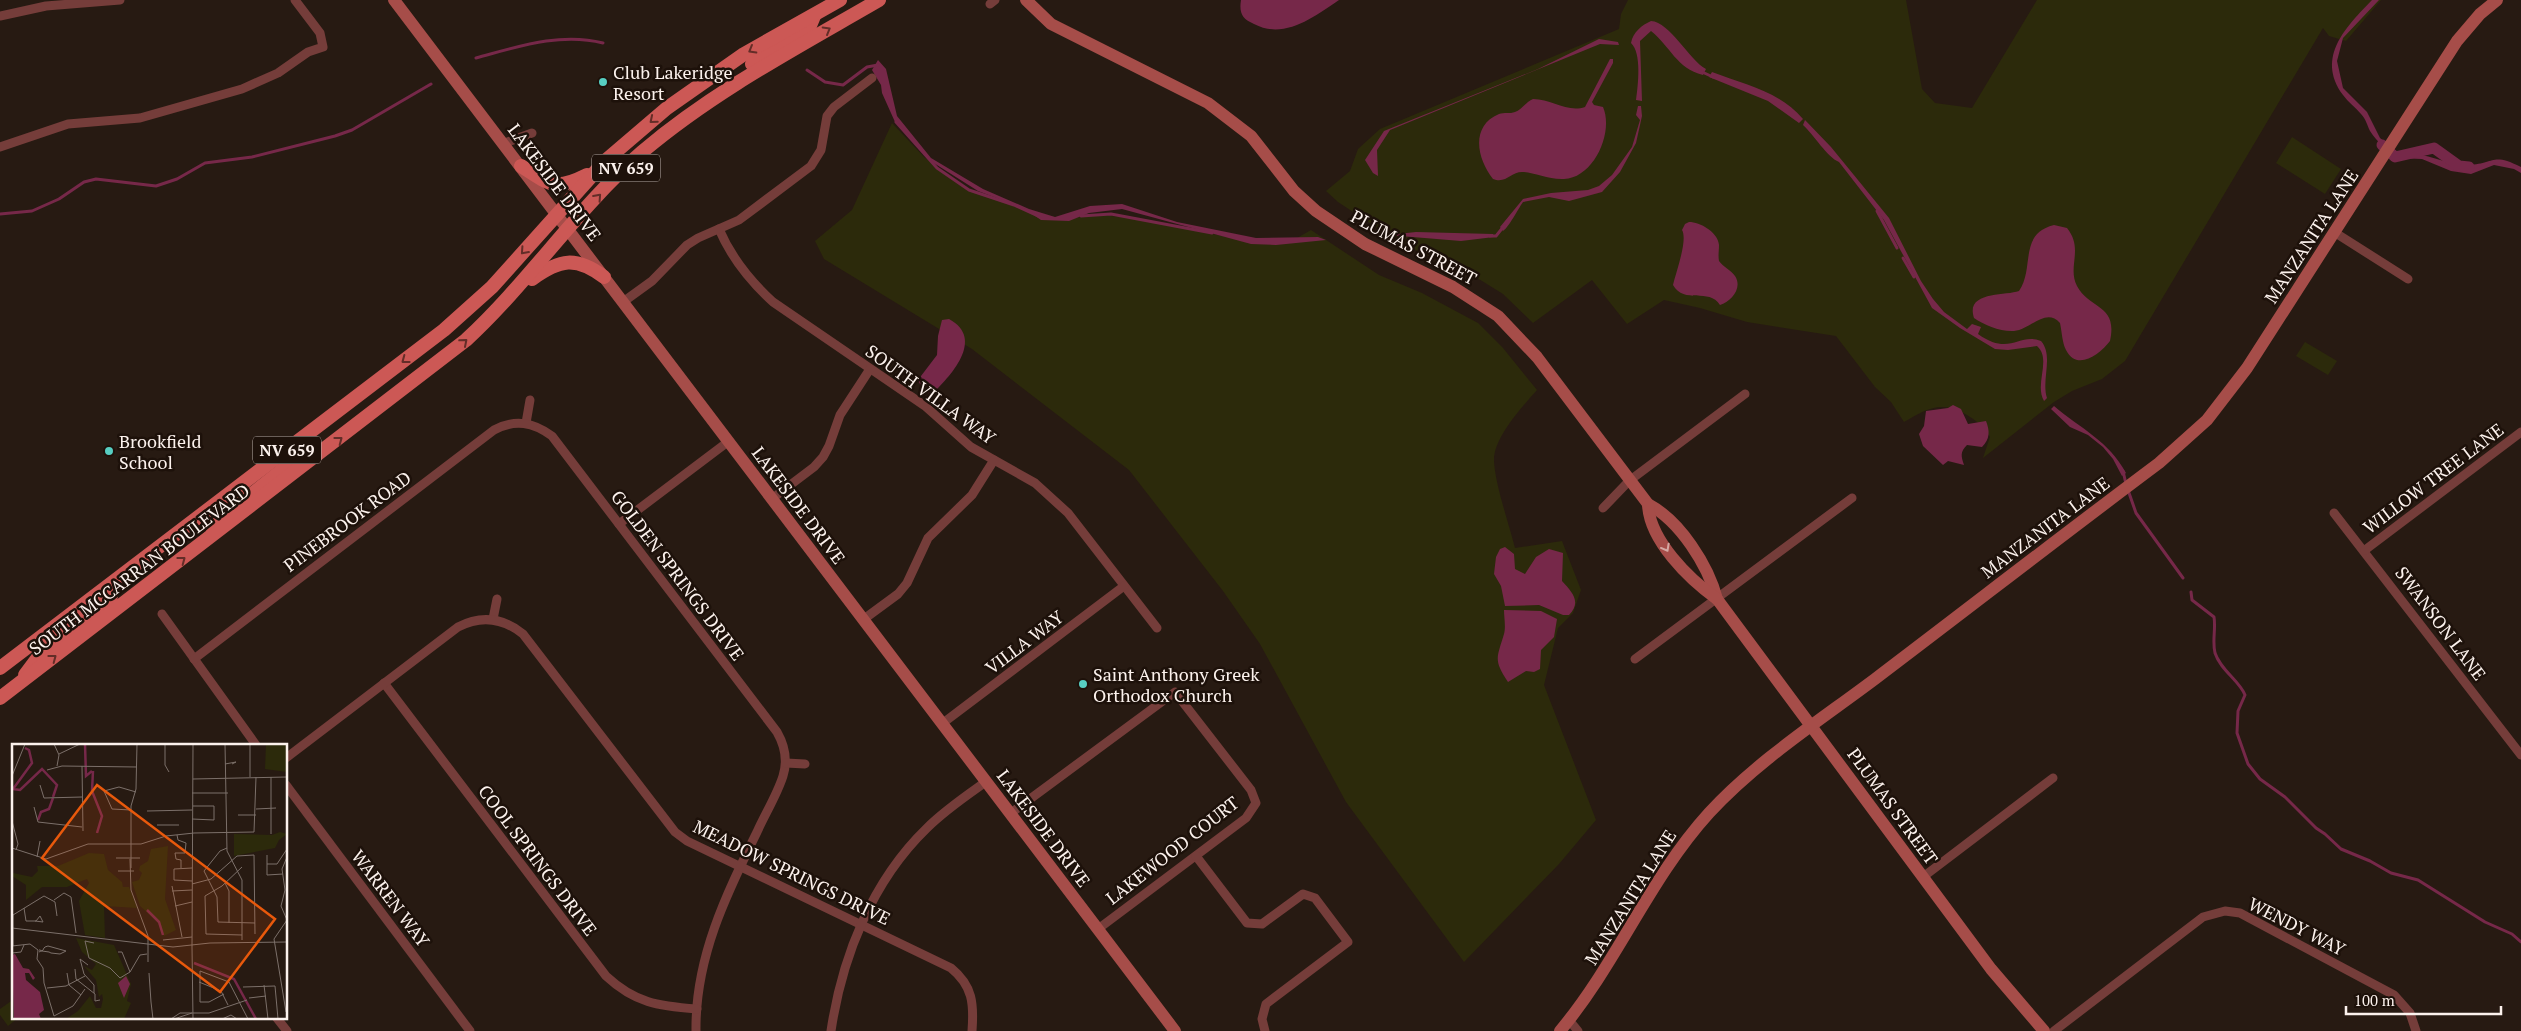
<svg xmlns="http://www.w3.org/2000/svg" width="2521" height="1031" viewBox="0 0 2521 1031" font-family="'PT Serif',serif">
<rect width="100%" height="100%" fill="#271a12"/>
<g fill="#2c2a0b">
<path d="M1628 0H1906L1922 89 1935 103 1972 108 2037 0H2381L2346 41 2329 36 2323 28 2125 361 2102 379 2072 391 2054 402 1983 458 1990 437C1983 426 1978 422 1967 415 1941 400 1928 408 1904 422L1891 402 1875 387 1836 336 1747 322 1700 308 1664 300 1627 324 1592 280 1533 323 1503 294 1474 276 1400 243 1338 202 1326 191 1350 171 1358 149 1380 129 1619 29 1621 14Z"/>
<path d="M892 123 924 157 971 191 1022 209 1068 220 1091 214 1142 219 1261 244 1290 242 1311 230 1379 275 1422 293 1478 323 1503 348 1537 390C1523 406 1493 438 1494 461 1495 484 1509 524 1515 548L1562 541 1581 590 1573 613 1558 628 1544 685 1596 820 1559 864 1464 962 1346 802 1260 644 1223 591 1129 470 972 349 824 259 815 241 852 210Z"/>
<path d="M2292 137 2341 169 2325 194 2276 163Z"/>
<path d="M2305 342 2337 361 2328 375 2296 356Z"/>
<path d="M14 999V1017H19L8 1026 0 1015V1009Z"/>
</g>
<g fill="#762849">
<path d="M1241 0H1339C1314 17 1284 40 1254 24 1242 19 1239 13 1241 0Z"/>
<path d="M2372 0H2379L2343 38 2337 61 2343 88 2367 112 2380 138 2399 153C2424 151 2444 165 2468 165 2495 164 2491 152 2521 167V173L2514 169 2494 165 2471 174 2451 171 2422 159 2397 158C2387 150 2377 142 2370 131 2367 125 2366 119 2361 114 2355 107 2348 102 2343 95 2315 57 2347 26 2372 0Z"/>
<path d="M1651 21C1670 22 1689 60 1706 69L1703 75C1676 68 1671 47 1651 31L1640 41 1642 101 1636 100C1638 86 1642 53 1631 43 1633 32 1642 25 1651 21Z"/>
<path d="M1599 39 1618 42 1619 45 1600 44 1390 130 1377 150 1378 176 1373 173 1365 160 1384 131 1538 69Z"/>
<path d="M1610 59H1613V63L1592 102 1594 105 1603 107C1614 132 1594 178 1564 179 1549 180 1533 172 1522 172 1511 172 1506 184 1493 179 1477 159 1470 126 1499 114 1504 112 1510 114 1515 112 1521 110 1526 102 1533 99 1552 99 1567 113 1585 107Z"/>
<path d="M878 60 886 69 897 116 931 158 983 189 1029 209 1055 217 1090 206 1122 204 1177 222 1256 238 1318 237 1326 240 1276 245 1251 244 1122 209 1089 213 1069 221 1041 220 1025 209 978 191 929 160 895 122 882 93 881 85 872 70Z"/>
<path d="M1712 72C1746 85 1779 91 1803 119L1799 123 1768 101 1709 77Z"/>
<path d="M1638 106H1641L1642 116 1636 143 1620 172 1602 192 1569 201 1549 197 1523 202C1518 209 1509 227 1503 231L1500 227 1523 199 1551 193 1588 190 1599 186 1612 175 1632 147 1640 120 1636 115Z"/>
<path d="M1805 120 1831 147 1889 218 1921 281 1933 299 1944 312 1967 329 1972 324 1981 327 1978 334C2010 357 2019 332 2041 341 2054 356 2041 380 2047 398L2044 401C2034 384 2052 359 2037 346L2008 350 1995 349 1960 328 1932 308 1884 220 1839 162C1827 157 1814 135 1803 125Z"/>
<path d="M1689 222C1700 222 1718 232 1719 245 1719 251 1718 255 1719 261 1723 267 1731 270 1735 276 1743 288 1731 302 1720 305 1709 287 1684 305 1673 285 1676 272 1688 240 1682 230L1685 224Z"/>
<path d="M2054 225 2067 228C2084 249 2067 267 2077 286 2090 310 2118 304 2110 341 2100 354 2077 372 2066 350 2062 342 2062 332 2060 323 2046 307 2031 329 2014 331 2001 332 1984 325 1974 318 1965 291 2005 296 2019 291 2035 268 2018 234 2054 225Z"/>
<path d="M1416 232 1493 234 1494 237 1461 241 1388 235Z"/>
<path d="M949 319C986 339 950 377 931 395L923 390 919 382 921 376 937 355 938 336 942 320Z"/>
<path d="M1953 405 1961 409 1968 424 1986 421C1990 431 1990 439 1982 447L1967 445C1960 452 1961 456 1964 465L1948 461 1943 465 1923 446 1919 434 1924 426 1926 411 1948 408Z"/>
<path d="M2054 406C2081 429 2109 441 2126 473L2122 476 2113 459 2103 447 2088 435 2070 427 2051 409Z"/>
<path d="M1505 547 1514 554 1515 569 1525 574 1536 557 1549 549 1563 553 1562 581C1572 592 1582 602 1569 615H1563L1539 605 1505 606 1501 586 1494 574 1496 557 1500 549Z"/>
<path d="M1504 610 1541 611 1557 619 1554 637 1541 650 1540 669 1534 672 1526 671 1508 682C1493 659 1497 658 1504 634 1506 627 1504 617 1504 610Z"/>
</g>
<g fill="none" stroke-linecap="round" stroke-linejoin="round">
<g stroke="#762849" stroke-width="3">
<path d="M476 58C517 47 560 32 603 43"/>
<path d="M807 70 825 82 843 85 867 67 878 65"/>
<path d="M1700 71 1713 77"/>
<path d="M896 122 937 168 969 190 1014 205 1038 216"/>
<path d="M1877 211 1897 248"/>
<path d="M0 214 32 211 59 199 84 182 96 179 156 186 177 179 205 163 252 157 335 136 352 130 431 84"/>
<path d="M1081 216 1111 214 1212 233"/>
<path d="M1490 236H1496L1504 226"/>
<path d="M1903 258 1914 277"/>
<path d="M2123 471 2126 484"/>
<path d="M2128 490 2136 513 2183 578"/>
<path d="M2191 592 2192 600 2214 617C2216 629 2212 641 2215 653 2221 671 2239 680 2245 695L2238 711 2237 733 2248 764 2260 779 2285 797 2316 828 2325 834 2341 849 2370 861 2391 873 2418 880 2485 922 2512 934 2521 942"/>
</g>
<path stroke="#762849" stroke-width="11" d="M2382 145 2395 157 2434 148 2459 166 2469 167"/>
<g stroke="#753d3a" stroke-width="9">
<path d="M990 4 995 0"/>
<path d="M0 16 46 6 120 0"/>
<path d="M505 143 532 133"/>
<path d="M0 147 68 124 140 118 242 89 278 73 308 52 323 47 320 33 295 0"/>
<path d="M719 229C731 257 750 281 773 302L925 406 971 447 1035 483 1068 513 1157 628"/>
<path d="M2334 232 2408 279"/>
<path d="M623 302 652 281 687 245 698 238 739 220 811 166 821 150 827 116 834 107 872 78"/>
<path d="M526 423 530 400"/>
<path d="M773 498 814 467 823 457 829 446 840 415 870 369"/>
<path d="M1603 508 1629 481 1745 394"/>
<path d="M2334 513 2521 755"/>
<path d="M619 524 729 441"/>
<path d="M2365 550 2521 432"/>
<path d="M162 614 256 745"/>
<path d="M493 619 497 599"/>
<path d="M864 619 898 594 907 583 928 538 972 495 994 460"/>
<path d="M194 659 494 430C515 419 533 422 552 436L777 732C785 746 788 760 783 776 777 795 765 814 757 832 726 895 695 958 696 1031"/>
<path d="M1635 659 1852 498"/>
<path d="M384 683 606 976C635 1003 658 1006 697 1009"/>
<path d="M943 723 1124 586"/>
<path d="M286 758 458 627C481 615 503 618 523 634L675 832 687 841 951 968C973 986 974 1004 972 1031"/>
<path d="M786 763 805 764"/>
<path d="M286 785 470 1031"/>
<path d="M1011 813 1175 692 1251 790 1256 803 1246 818 1098 929"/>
<path d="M1196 856 1247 923 1262 924 1303 894 1315 898 1348 942 1266 1004 1262 1019 1265 1031"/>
<path d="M1923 877 2053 778"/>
<path d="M276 1017 287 1031"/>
<path d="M1569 1020 1578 1031"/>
<path d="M831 1031C842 957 872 881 927 828 945 810 966 796 987 781"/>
<path d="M2054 1031 2203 917 2225 911 2240 913 2394 995 2410 1013 2416 1031"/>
</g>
<g stroke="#a64d49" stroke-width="12">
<path d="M394 0 1175 1031"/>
<path d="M1026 0 1051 24 1208 103 1251 136 1294 191 1316 211 1365 244 1453 287 1498 316 1537 357 1648 504C1680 521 1708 565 1717 599"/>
<path d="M1648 504C1649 540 1689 579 1717 599L1991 969 2044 1031"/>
<path d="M1560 1031C1617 963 1649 879 1709 813 1757 761 1819 721 1875 679 1970 607 2064 534 2159 463L2207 420 2247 368 2457 41 2480 14 2497 0"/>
</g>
<g stroke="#cc5855" stroke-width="14">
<path d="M752 64 809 28 814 16"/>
<path d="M521 166C550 184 553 192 587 175"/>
<path d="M532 279C560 259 576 256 604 277"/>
<path d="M213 531 222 518 286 467 289 449"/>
<path d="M0 668 444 330 492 287 605 161 667 108 744 54 840 0"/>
<path d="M25 675 40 655 110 600 114 582"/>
<path d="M0 698 466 340C529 282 578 207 642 152 714 91 798 47 879 0"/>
</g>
</g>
<defs><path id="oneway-chevron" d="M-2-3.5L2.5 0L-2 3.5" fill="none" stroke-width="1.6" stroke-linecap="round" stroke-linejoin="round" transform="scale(1.25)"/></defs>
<g stroke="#632d28">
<use href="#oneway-chevron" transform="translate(827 30) rotate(-30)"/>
<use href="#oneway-chevron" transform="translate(752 50) rotate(150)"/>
<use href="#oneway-chevron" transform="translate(653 120) rotate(140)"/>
<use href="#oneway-chevron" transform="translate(598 197) rotate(-48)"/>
<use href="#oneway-chevron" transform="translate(524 251) rotate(132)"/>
<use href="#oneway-chevron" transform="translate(464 342) rotate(-41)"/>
<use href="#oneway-chevron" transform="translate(405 360) rotate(143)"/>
<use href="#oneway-chevron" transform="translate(339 440) rotate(-37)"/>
<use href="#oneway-chevron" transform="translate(182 560) rotate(-37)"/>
<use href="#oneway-chevron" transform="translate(53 658) rotate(-37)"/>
</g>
<use stroke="#d5a8a3" href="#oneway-chevron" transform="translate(1666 548) rotate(61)"/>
<g fill="#57cec2" stroke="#1d110a" stroke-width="2">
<circle cx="603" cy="82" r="5"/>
<circle cx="109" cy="451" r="5"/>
<circle cx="1083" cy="684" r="5"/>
</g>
<g text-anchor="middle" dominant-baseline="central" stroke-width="5" stroke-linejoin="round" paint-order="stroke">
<g fill="#1d110a" stroke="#b9aea9" stroke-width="1">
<rect x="592" y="154.5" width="68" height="27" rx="4"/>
<rect x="253" y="436.5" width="68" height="27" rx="4"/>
</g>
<g font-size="16" font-weight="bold" fill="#fcf2ed">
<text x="626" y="168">NV 659</text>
<text x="287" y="450">NV 659</text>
</g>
<g font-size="18" fill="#fcf2ed" stroke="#1d110a" text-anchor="start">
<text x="613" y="72">Club Lakeridge<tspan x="613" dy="21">Resort</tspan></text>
<text x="119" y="441">Brookfield<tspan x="119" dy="21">School</tspan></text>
<text x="1093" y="674">Saint Anthony Greek<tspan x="1093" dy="21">Orthodox Church</tspan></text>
</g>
<g font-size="18" fill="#fcf2ed" stroke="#1d110a">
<text transform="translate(555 182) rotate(53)">LAKESIDE DRIVE</text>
<text transform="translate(2311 236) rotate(-57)">MANZANITA LANE</text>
<text transform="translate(1414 247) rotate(28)">PLUMAS STREET</text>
<text transform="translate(931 394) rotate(36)">SOUTH VILLA WAY</text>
<text transform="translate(2433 478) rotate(-37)">WILLOW TREE LANE</text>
<text transform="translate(799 505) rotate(53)">LAKESIDE DRIVE</text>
<text transform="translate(347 521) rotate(-37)">PINEBROOK ROAD</text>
<text transform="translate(2045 527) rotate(-37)">MANZANITA LANE</text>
<text transform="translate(139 569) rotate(-37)">SOUTH MCCARRAN BOULEVARD</text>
<text transform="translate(678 575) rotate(53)">GOLDEN SPRINGS DRIVE</text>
<text transform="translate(2441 623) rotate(53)">SWANSON LANE</text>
<text transform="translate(1024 642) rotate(-37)">VILLA WAY</text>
<text transform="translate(1893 806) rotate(54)">PLUMAS STREET</text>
<text transform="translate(1044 828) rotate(53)">LAKESIDE DRIVE</text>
<text transform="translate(1172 850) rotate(-38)">LAKEWOOD COURT</text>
<text transform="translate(538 860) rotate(53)">COOL SPRINGS DRIVE</text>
<text transform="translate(792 872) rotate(26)">MEADOW SPRINGS DRIVE</text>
<text transform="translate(1630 897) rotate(-58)">MANZANITA LANE</text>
<text transform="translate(391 898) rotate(53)">WARREN WAY</text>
<text transform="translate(2297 926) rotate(27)">WENDY WAY</text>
</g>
</g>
<g transform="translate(12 744)">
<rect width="275" height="275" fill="#271a12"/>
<path d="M254 0H275V28L253 25ZM268 88 275 90 267 96 263 104 222 112V90L260 91ZM156 102 153 155 164 186 152 192 147 179 128 162 120 138 127 136 130 129 127 126 128 122 136 117 139 105ZM77 109 92 110 96 126 110 138 111 143H117L125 164 92 162 93 194 73 191 67 157 77 139 75 135 55 143H30L14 156V141L0 132 1 129 20 133 26 127 25 122H46ZM64 194 102 201 119 240 115 257 119 259 112 275H54L66 267 78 252 84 264H89L91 255 90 250 87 253 84 236 72 222 80 226 84 220 70 208Z" fill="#2c2a0b"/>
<path d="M3 210 11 224 17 225 23 234 21 236 17 229H13L14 236 28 248 32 266 27 270 29 275H2L0 211ZM114 232 118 240 112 254 106 239Z" fill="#762849"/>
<path fill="none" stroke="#762849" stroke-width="2.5" d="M73 0 74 32 80 27M13 4 17 6 20 19 1 45 8 46 30 25 45 41 41 53M81 27 80 47 90 72 85 89M26 76 29 68 37 65 41 54M135 166 147 178 151 191M182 219 222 235 244 275"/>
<path fill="none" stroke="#7c706a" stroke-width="1" d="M42 0 47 11 45 22M153 0V21L157 28M213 0 215 107 230 136V196M47 10 68 0M213 20 224 18 220 20M70 22 71 87M35 26 50 22 125 23M0 32 13 0M238 33V0M259 33V90M181 35 275 33M28 41 32 54 70 53M180 49H216M22 63 26 78 70 83M244 65 264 64M119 66 100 65 92 47 107 43 124 48M135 67 180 66M226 71H244M180 75 202 76V62H181M0 77 6 100 4 106M145 81H167M165 91 166 96 174 99 173 109H163L164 115 169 116V124M0 104 34 115 76 100H129L154 92 182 89 242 88 244 33M242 111 243 190M255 111V131L271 130M25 113 28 97M104 114H128M118 115 119 146 136 192V218M255 120H265L275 105M119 124V62L124 45 125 0M180 124 162 125V136L180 137M106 127H122M213 139 217 147V179M180 140 199 135 225 112 242 111M160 142 170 193M160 147 180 146M193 152 210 142 230 123M193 152 194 190M42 156 52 149 59 153 64 189M163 162 180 158M12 164 14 177H23M1 171 32 152 43 158 45 172M1 171V202M28 172 31 178 23 177H24ZM275 176 269 162 273 146 270 125 275 113M206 178 205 153 192 127 208 107 215 104M206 178 243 179M0 184 161 203 198 199 275 198M194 190 230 191M151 196 180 193M82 199 73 197 77 214 98 224 108 234 118 228 128 211 135 210M0 202 18 200 26 206 25 215 31 224 32 239 42 272 61 262 73 245M180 203 181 275M180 203 181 0M27 206H28L30 207 37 208 39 209 48 210 54 207 36 202 33 203 32 204 31 206 30 207H29L27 208M106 208H110L118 228M0 209 9 208 12 201M76 221 68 215 72 230 82 241V249M63 225 64 235 83 250V257L88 256M55 229 57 241 69 251M137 229 139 258M187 238 209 247 216 261M252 241 256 275M231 243 263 242 266 275M35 244 54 242 73 232M212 250 197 258H188V227L217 238 236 275M237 254 254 252M139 258 141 275M274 268 262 195 275 176M159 275 168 269H197L235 256M162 275 180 269M210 275 219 271 225 275"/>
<path fill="#e8590c" fill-opacity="0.15" stroke="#e8590c" stroke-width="2.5" d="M85 41 263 175 208 248 30 114Z"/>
<rect width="275" height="275" fill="none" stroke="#fcf2ed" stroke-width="2.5"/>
</g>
<path d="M2346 1006v8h155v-8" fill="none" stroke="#fcf2ed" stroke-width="2.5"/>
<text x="2354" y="1006" font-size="15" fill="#fcf2ed" stroke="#1d110a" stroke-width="4" paint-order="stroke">100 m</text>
</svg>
